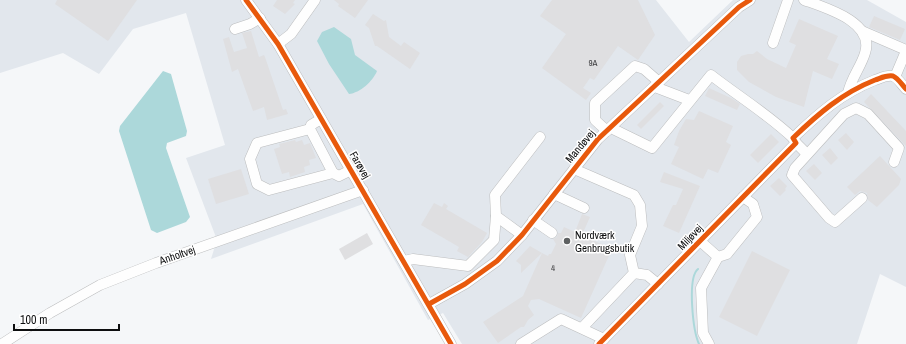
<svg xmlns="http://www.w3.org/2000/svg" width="906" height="344" viewBox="0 0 906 344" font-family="'Archivo Narrow',sans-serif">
<rect width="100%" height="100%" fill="#f5f7f9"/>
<path fill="#e2e7ed" d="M0 0H656L689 42 733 0H867L906 22V287L880 274 857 344H462L443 313 428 320 363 204 211 259 217 240 186 158 225 145 186 13 133 29 99 74 63 53 0 73Z"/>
<g fill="#acd8da">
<path d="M334 27 351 39 355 55 377 71C373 81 360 93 349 94L329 64 317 41 322 32Z"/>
<path d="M163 71 171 74 187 131 186 136 167 143 166 148 190 217 186 222 157 233 151 230 119 131 120 126Z"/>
</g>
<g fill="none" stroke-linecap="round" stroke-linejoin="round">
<path stroke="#acd8da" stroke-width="2" d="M698 269C687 278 693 331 699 344"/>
</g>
<g fill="#dfdfe1">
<path d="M57 0H137L108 41 55 4Z"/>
<path d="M277 0H295L293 3 295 4 285 14 273 6Z"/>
<path d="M334 0H368L355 18 338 6 339 4Z"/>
<path d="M552 0H638L655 35 638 60 618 46 594 80 590 78 583 88 591 93 586 100 542 68 566 34 540 16Z"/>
<path d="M373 14 384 21 386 20 389 37 401 46 404 42 420 53 410 69 377 46H375L369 28 365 25Z"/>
<path d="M874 16 905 29 900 40 869 27Z"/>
<path d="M799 19 838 36 827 59 839 64 832 79 813 71 804 107 776 97 749 82 737 70V62L741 56 748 54H753L757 51 767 59 786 68 796 45 789 42Z"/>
<path d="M251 31 259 57 264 55 265 57 283 110 286 109 288 114 267 120 264 107 253 111 238 69 232 72 223 39 229 37 234 52 247 48 242 33Z"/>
<path d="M709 88 731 98 740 104 737 110 705 96Z"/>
<path d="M871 94 906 131V146L864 102Z"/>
<path d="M660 102 664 106 641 129 637 125Z"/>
<path d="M699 111 733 126 726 142 731 145 718 173 708 169 703 179 671 164 679 147 674 145 679 131 686 119 694 120Z"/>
<path d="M846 133 854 142 847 150 838 140Z"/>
<path d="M771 134 779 142 758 163 750 155Z"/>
<path d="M295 140 296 142 302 140 304 145 310 143 316 158 309 160 310 165 304 167 305 172 290 177 289 172 282 174 274 149 280 147 279 144Z"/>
<path d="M830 148 838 158 831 165 822 155Z"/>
<path d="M880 156 901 179 899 185 877 207 868 200 867 193 860 191 855 195 847 187Z"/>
<path d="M814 164 822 173 815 180 806 171Z"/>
<path d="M241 169 249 194 216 204 208 179Z"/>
<path d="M664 172 700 186 679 233 663 226 673 205H676L683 189 660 182Z"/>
<path d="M779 178 787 186 785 189 786 190 780 196 770 186Z"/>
<path d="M434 203 442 207 444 203 448 206 446 209 487 233 482 242 468 257 457 251 459 247 421 225Z"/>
<path d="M582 214 590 217 582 235 612 249 581 318 539 299 531 300 528 306 534 315 528 320 524 327H521L498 343 483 322 523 296 542 253 548 256 549 254H551L556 244 553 239 557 237 558 233H561L564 227 575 232Z"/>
<path d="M367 233 373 244 345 260 339 249Z"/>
<path d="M530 246 542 253 521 273V265L516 261Z"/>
<path d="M752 251 790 270 757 336 719 317Z"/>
</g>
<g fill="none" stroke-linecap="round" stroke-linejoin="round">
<g stroke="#bcbdbe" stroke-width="11">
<g id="minor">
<path d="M246 0 278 44 451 344"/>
<path d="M804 0C826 8 875 22 865 53 861 67 851 78 848 93"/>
<path d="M235 29 250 24 260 18"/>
<path d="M862 31 906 50"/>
<path d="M773 43 788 0"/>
<path d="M278 44 291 34 315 0"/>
<path d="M895 77 906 51"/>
<path d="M655 87 689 100"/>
<path d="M321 119 311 125 310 129 333 173 339 176 351 170"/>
<path d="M611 128 652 148 711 75C738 96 769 115 793 138"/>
<path d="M310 129 257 143 250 159 257 184 269 190 333 173"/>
<path d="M607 131 595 120V103L635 66 644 69 659 82"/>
<path d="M807 154 796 143 793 138C818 114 842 93 875 80 881 78 886 75 893 76 898 78 902 85 906 89"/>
<path d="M574 169 634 195 640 205 642 226 630 255 634 273 582 328"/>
<path d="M554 194 584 208"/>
<path d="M862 198 835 222 829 218 792 175 795 168 844 114 856 108 868 114 899 148 894 162"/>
<path d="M533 220 552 233"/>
<path d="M522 235 496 216 495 195 540 137"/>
<path d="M700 241 718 257 727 254 757 217 753 204 743 197"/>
<path d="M404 261 413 259 468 266 494 240 496 216"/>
<path d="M634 273 647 275 658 284"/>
<path d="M429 304 465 284 497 261 522 235 598 139 739 7 750 0"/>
<path d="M2 344 50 313 100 285 156 263 363 190"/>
<path d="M521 344 561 319 604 339"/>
<path d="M599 344 796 143"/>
<path d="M709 344 703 333 701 288 718 257"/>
</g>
</g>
<use href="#minor" stroke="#fefefe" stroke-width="10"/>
<g stroke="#fff" stroke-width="8">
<g id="cycleway">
<path d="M246 0 278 44 451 344"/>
<path d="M429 304 465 284 497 261 522 235 598 139 739 7 750 0"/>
<path d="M599 344 796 143 793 138C818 114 842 93 875 80 881 78 886 75 893 76 898 78 902 85 906 89"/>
</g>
</g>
<use href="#cycleway" stroke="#e8590c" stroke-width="5"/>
</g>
<circle fill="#5e6061" stroke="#fff" stroke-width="1.5" cx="567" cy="241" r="4"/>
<g text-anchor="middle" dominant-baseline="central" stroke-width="3" stroke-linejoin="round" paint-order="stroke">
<g font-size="9" fill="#424244">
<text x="593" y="63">9A</text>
<text x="553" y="268">4</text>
</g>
<g font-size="11" fill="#0d0e0f" stroke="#fff">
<text transform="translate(580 146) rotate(-50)">Mandøvej</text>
<text transform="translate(360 165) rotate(60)">Farøvej</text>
<text transform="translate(690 237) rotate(-46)">Miljøvej</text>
<text transform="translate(177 255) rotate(-19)">Anholtvej</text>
</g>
<g font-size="11" fill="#0d0e0f" stroke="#fff" text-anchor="start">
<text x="575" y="235">Nordværk<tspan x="575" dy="13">Genbrugsbutik</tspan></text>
</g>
</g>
<path d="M14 324v6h105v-6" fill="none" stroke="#0d0e0f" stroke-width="2"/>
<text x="20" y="324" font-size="12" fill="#0d0e0f" stroke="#ffffff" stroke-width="3" paint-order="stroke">100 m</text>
</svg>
